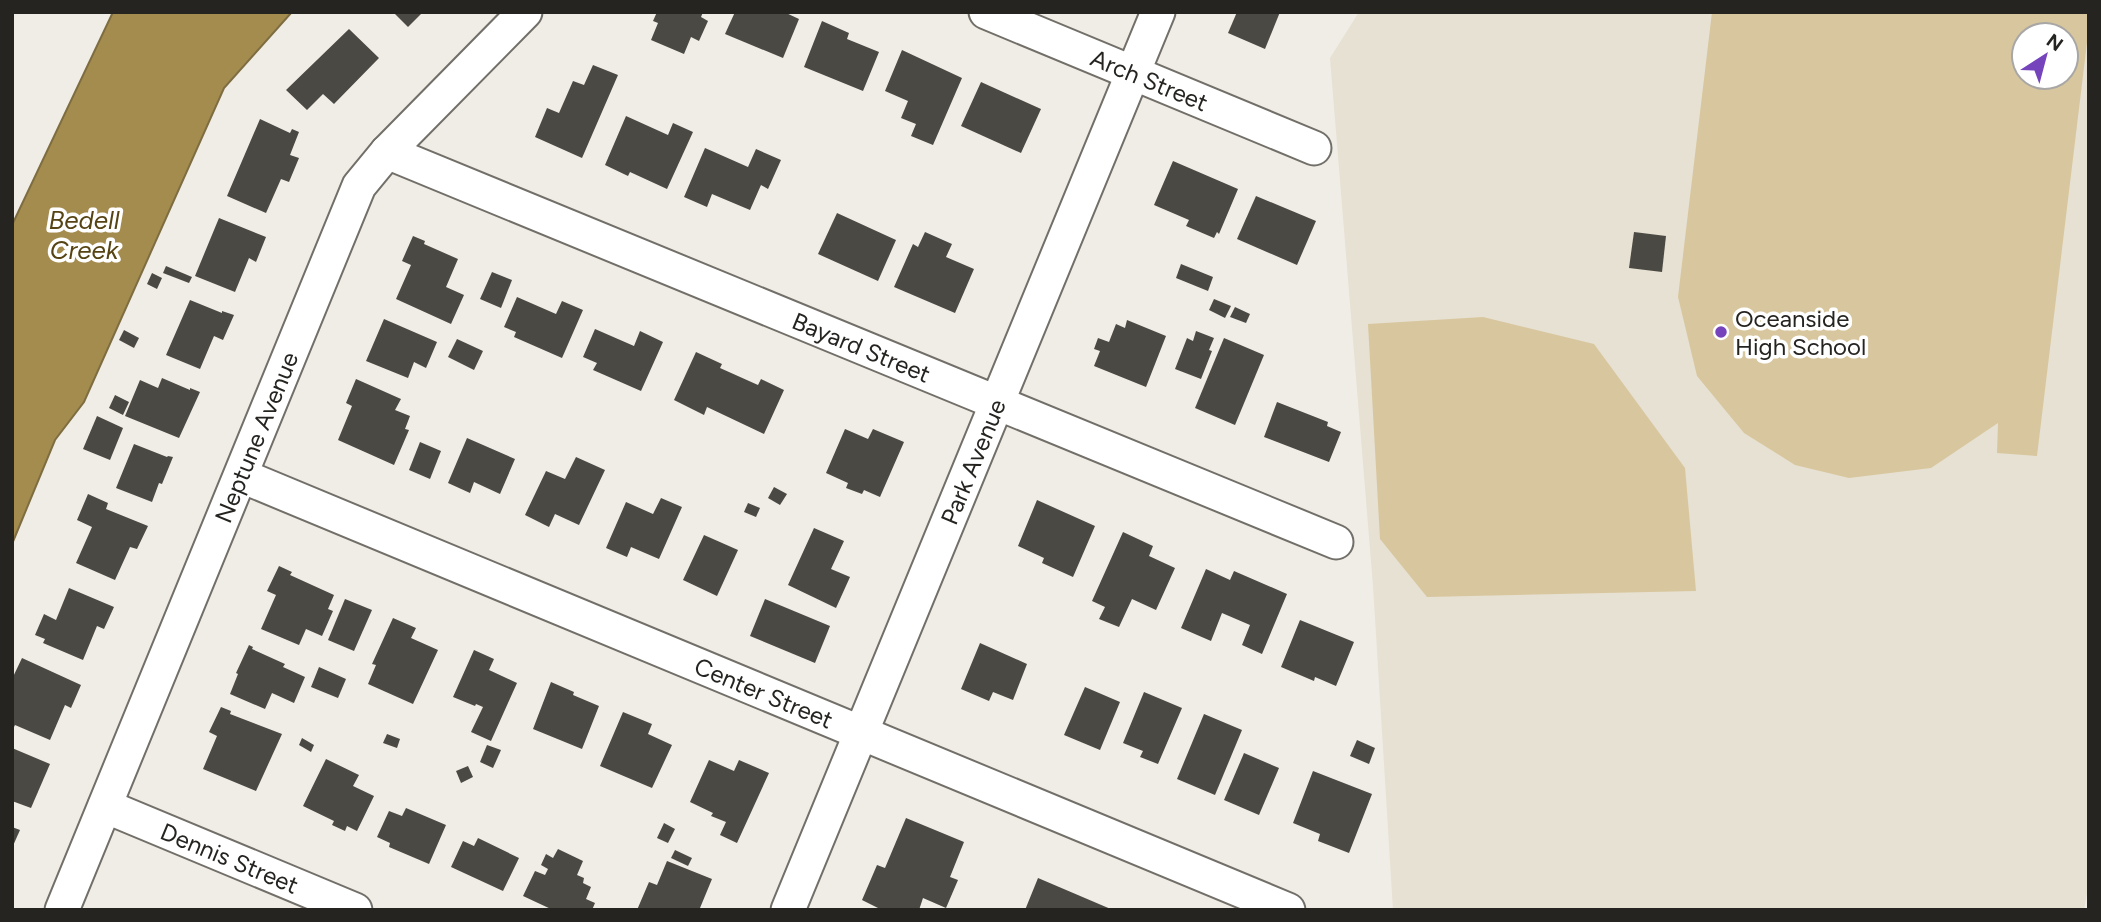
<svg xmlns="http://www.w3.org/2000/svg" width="2101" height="922" viewBox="0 0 2101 922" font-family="Figtree,sans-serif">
<rect width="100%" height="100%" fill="#f0ede6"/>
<path fill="#e7e1d3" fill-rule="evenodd" d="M1359 12H2089V883L2084 910H1393L1373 586 1330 58ZM2024 35H2066V77H2024Z"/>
<g fill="#d8c79e" fill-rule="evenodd">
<path d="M1712 12H2089V26L2037 456 1997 453 1998 423 1931 468 1849 478 1795 465 1744 433 1697 376 1678 297ZM2024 35H2066V77H2024Z"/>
<path d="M1483 317 1594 344 1685 468 1696 591 1427 597 1380 539 1368 324Z"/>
</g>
<path fill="#a48c4f" stroke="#7e6d41" stroke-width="2" d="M113 12H292L224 88 84 402 55 440 12 544V225Z"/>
<g fill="#4b4943">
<path d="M393 12H423L408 27Z"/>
<path d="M657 12H703L701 17 708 21 699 41 691 37 684 54 651 40 658 23 653 21Z"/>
<path d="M735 12H784L799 19 783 58 725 34Z"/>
<path d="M1237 12H1280L1265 49 1228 33Z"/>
<path d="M822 21 849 33 847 39 879 52 863 91 804 67Z"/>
<path d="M349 29 379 58 334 104 323 94 307 110 286 90Z"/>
<path d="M902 50 962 78 933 145 911 136 916 124 901 118 908 101 885 91Z"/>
<path d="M593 65 618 75 582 158 535 137 547 108 559 113 573 81 584 85Z"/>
<path d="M981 82 1041 109 1021 153 961 126Z"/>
<path d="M626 116 668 135 673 123 693 132 667 189 630 172 628 176 605 165Z"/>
<path d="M260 119 290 133 292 129 299 132 290 155 299 158 289 182 281 179 266 213 227 196Z"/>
<path d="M705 148 748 167 756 149 781 160 768 189 761 185 750 210 712 194 707 207 684 197Z"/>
<path d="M1173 161 1238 189 1219 234 1217 232 1214 238 1186 226 1189 220 1154 205Z"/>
<path d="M1256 196 1316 221 1297 265 1237 239Z"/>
<path d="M837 213 896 240 878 281 818 254Z"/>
<path d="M219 218 266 237 256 262 249 258 235 292 195 276Z"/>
<path d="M925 232 952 244 946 257 974 269 955 313 894 287 913 244 918 247Z"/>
<path d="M1634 232 1666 236 1662 272 1629 268Z"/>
<path d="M413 236 425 241 424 244 458 259 446 287 464 295 451 324 396 299 411 265 402 261Z"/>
<path d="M1181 264 1213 277 1208 291 1176 278Z"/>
<path d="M166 266 192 277 189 283 163 273Z"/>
<path d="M492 272 512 280 501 308 480 299Z"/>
<path d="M152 273 162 278 157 289 147 284Z"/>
<path d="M517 297 556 314 562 301 583 310 562 358 514 337 516 332 504 327Z"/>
<path d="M1214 299 1231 306 1225 318 1209 310Z"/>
<path d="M190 300 222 313V311L234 315 223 340 214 336 200 369 166 355Z"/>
<path d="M1235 307 1250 314 1246 323 1230 317Z"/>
<path d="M384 319 437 342 426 368 414 362 408 378 366 361Z"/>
<path d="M1127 320 1166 336 1146 387 1094 366 1100 351 1094 349 1098 338 1109 342 1116 324 1125 328Z"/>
<path d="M595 329 634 346 640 331 663 342 641 391 593 370 597 363 583 357Z"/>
<path d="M124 330 139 338 134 348 119 340Z"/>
<path d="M1196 331 1214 338 1209 350 1212 351 1201 379 1175 369 1187 338 1193 341Z"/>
<path d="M1224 338 1264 355 1235 425 1195 408Z"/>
<path d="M457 339 483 351 474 370 448 357Z"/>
<path d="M696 352 722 364 720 368 758 385 761 379 784 390 764 434 707 407 704 415 674 400Z"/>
<path d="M162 378 190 390V388L200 392 179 438 125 416 140 380 158 388Z"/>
<path d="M356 379 401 399 395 410 410 416 405 429 409 430 394 465 338 440 352 406 346 403Z"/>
<path d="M115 395 129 402 123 415 109 408Z"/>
<path d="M1277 402 1328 422 1327 426 1341 432 1329 462 1264 437Z"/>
<path d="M97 416 123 428 110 460 83 449Z"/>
<path d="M845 429 868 439 873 429 904 442 880 497 864 490 862 494 846 488 848 483 826 473Z"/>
<path d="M467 438 515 459 500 494 474 482 470 493 448 483Z"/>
<path d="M420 442 441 451 430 479 409 470Z"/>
<path d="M134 444 167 457 168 456 173 457 162 484 159 483 152 502 116 488Z"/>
<path d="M576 457 605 470 579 525 555 514 549 527 525 515 546 471 565 479Z"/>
<path d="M774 487 787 494 780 505 768 498Z"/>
<path d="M88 494 108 503 106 509 148 526 137 549 130 547 115 580 76 563 92 527 77 520Z"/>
<path d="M661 498 682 507 659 559 631 547 627 557 606 548 626 502 653 514Z"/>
<path d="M1037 500 1095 526 1073 577 1042 563 1044 558 1018 546Z"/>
<path d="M748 503 760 508 756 517 744 512Z"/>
<path d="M814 528 844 541 831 569 850 577 836 608 788 585Z"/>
<path d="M1123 532 1153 546 1149 556 1175 568 1156 610 1132 599 1119 627 1099 619 1105 607 1092 601Z"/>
<path d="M704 535 738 550 717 596 683 580Z"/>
<path d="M279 566 292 572 290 575 334 595 328 609 333 611 322 636 306 629 299 645 261 629 276 595 267 591Z"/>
<path d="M1206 569 1230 580 1234 571 1287 594 1262 654 1242 645 1250 625 1222 613 1211 641 1181 628Z"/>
<path d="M69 588 114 607 104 629 97 626 83 660 43 643 45 639 35 635 44 614 56 620Z"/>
<path d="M345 599 372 610 354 651 328 640Z"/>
<path d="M765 599 830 626 815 663 750 636Z"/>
<path d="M393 618 416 628 411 638 438 650 413 704 368 684 376 665 372 664Z"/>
<path d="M1300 620 1354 642 1336 686 1315 677 1314 681 1281 667Z"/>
<path d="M980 643 1027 664 1013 700 993 692 989 701 961 689Z"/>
<path d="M249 645 253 647 252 649 285 664 283 667 305 677 294 703 272 693 265 709 230 694 238 674 236 673Z"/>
<path d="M474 650 494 659 489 670 517 683 491 741 471 732 483 707 476 704 475 706 453 697Z"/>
<path d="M22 658 81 685 71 708 65 705 50 740 15 725 12 731 14 689 12 679Z"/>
<path d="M319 667 346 679 338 698 311 687Z"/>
<path d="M551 682 574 692 573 695 599 706 582 749 533 729Z"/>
<path d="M1085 687 1120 702 1100 750 1064 735Z"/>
<path d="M1144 692 1182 708 1158 764 1140 757 1143 751 1123 743Z"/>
<path d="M221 707 231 711 230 714 282 734 256 791 203 769 217 736 209 732Z"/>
<path d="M623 712 652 724 648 734 672 745 652 788 600 766Z"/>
<path d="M1204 714 1242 730 1215 795 1177 779Z"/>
<path d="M387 734 400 739 397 748 383 743Z"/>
<path d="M302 738 314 745 311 752 299 745Z"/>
<path d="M1357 740 1375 748 1369 764 1350 756Z"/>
<path d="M487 745 501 750 493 768 480 762Z"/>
<path d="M12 748 50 764 31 808 12 801Z"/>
<path d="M1244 753 1279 768 1259 815 1224 800Z"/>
<path d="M326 759 359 775 353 786 374 796 357 831 347 826 345 831 332 825 334 821 303 806Z"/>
<path d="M709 760 734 771 739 760 769 773 737 843 720 835 726 822 711 816 713 813 690 802Z"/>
<path d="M468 766 473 777 461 783 456 771Z"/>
<path d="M1313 771 1372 794 1349 853 1318 841 1320 834 1293 823Z"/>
<path d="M406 808 446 825 429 864 389 847 390 843 377 837 389 811 402 816Z"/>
<path d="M906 818 964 842 950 877 958 880 946 908 923 898 919 910H882L862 900 877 865 885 868Z"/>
<path d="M664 823 675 829 668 843 657 838Z"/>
<path d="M12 827 20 830 12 848Z"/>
<path d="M478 838 519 858 503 891 451 867 463 841 474 846Z"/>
<path d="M558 849 583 861 577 875 584 878 583 883 591 887 586 899 595 903 592 910H553L523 896 535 871 545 875 548 869 541 865 546 854 553 858Z"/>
<path d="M675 850 692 858 688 866 671 858Z"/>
<path d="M667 861 712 879 700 908 705 910H637L649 882 657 885Z"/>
<path d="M1038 878 1113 910H1025Z"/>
</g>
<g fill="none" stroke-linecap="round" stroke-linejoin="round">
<g stroke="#726f69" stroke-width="37">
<g id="minor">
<path id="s1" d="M986 12 1314 148"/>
<path id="s2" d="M387 152 1336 542"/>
<path id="s3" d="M242 476 1288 910"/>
<path id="s4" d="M105 806 355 910"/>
<path id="s5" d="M62 910 359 186 387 152 525 12"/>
<path id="s6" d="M788 910 1158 12"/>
</g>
</g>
<use href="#minor" stroke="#fff" stroke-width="33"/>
</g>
<circle fill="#7544bc" stroke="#fff" stroke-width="2.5" cx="1721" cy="332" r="7"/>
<g text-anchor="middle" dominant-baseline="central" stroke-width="7" stroke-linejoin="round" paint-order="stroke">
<g font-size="24" fill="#252421" stroke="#fff">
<text stroke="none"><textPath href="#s1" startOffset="177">Arch Street</textPath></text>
<text stroke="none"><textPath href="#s2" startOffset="513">Bayard Street</textPath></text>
<text stroke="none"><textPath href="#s5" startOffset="511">Neptune Avenue</textPath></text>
<text stroke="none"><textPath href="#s6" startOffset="485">Park Avenue</textPath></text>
<text stroke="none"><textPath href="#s3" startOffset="565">Center Street</textPath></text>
<text stroke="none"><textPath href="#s4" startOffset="135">Dennis Street</textPath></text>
</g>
<g font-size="24" fill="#252421" stroke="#fff" text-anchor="start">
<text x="1735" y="318">Oceanside<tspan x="1735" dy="28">High School</tspan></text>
</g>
<g font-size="26" font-style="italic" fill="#564414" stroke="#fff">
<text x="84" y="220">Bedell<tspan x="84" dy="30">Creek</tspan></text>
</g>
</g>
<rect width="2101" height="922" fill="none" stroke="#252421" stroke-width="28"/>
<g transform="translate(2045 56) rotate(36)"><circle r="33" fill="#ffffff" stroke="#a8a7a6" stroke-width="2"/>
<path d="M0-5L12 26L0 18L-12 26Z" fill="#7544bc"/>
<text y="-10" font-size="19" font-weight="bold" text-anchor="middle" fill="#252421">N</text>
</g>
</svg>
